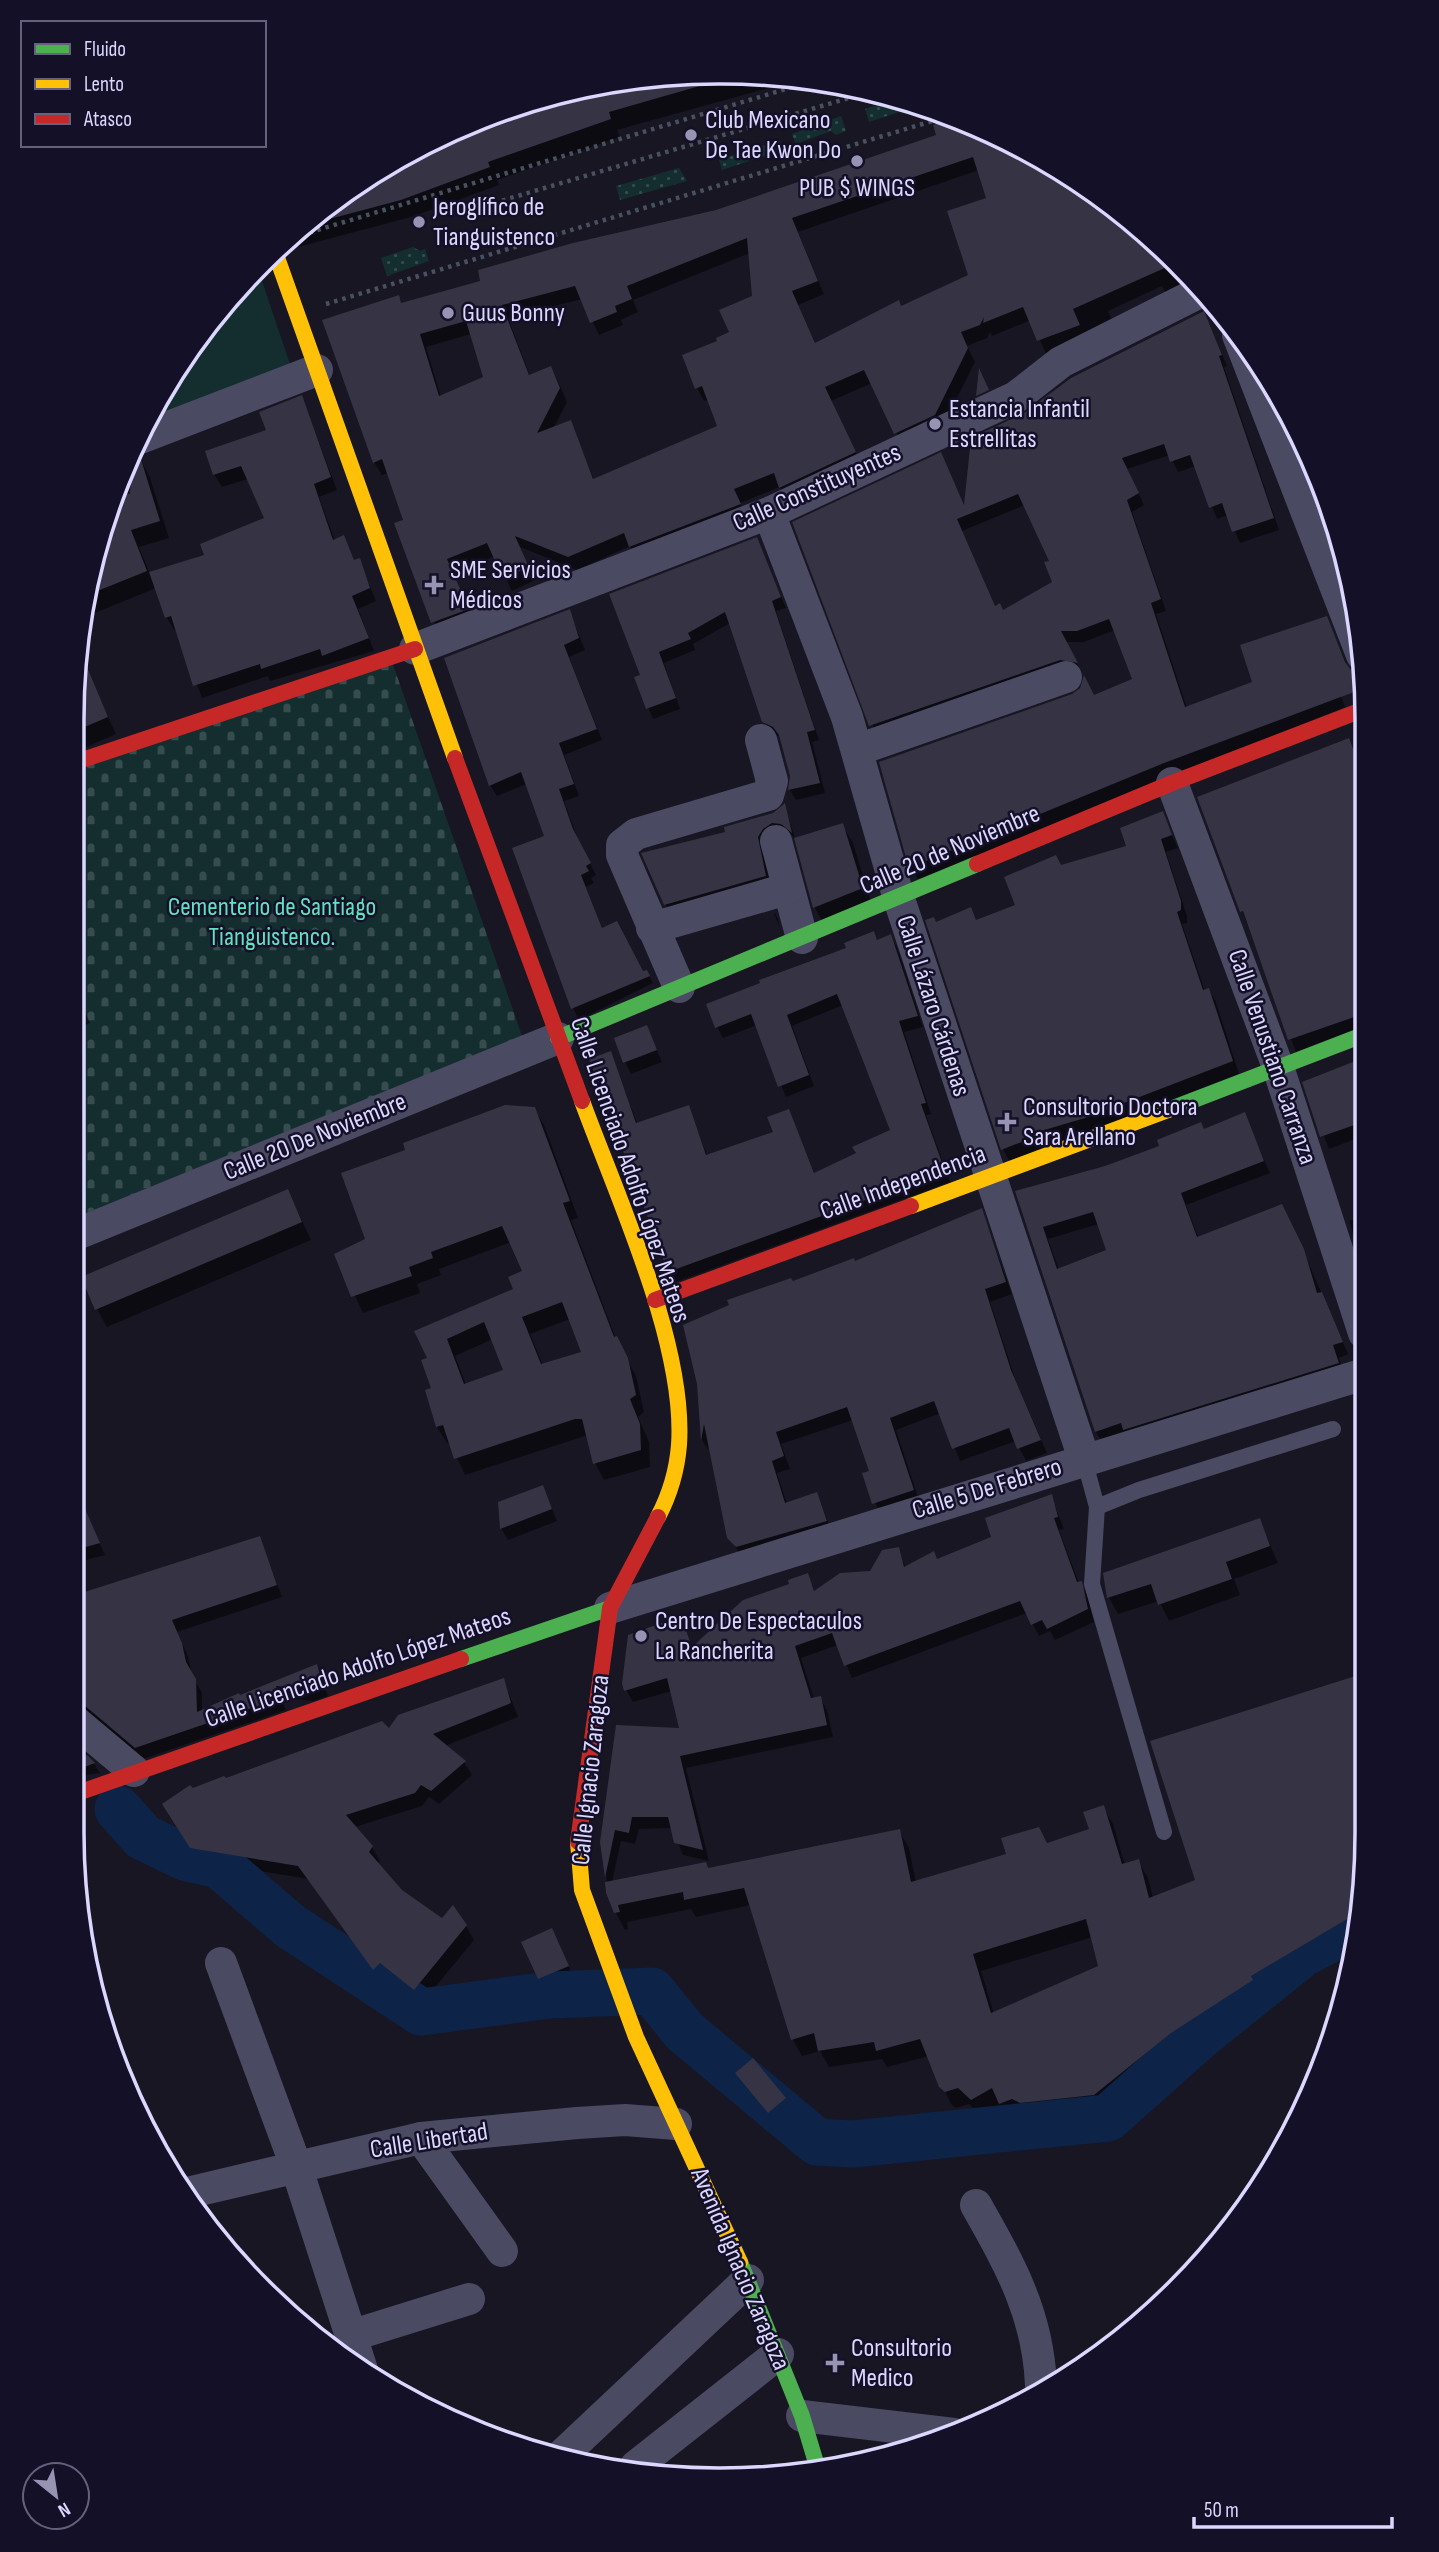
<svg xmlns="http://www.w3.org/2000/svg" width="1439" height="2552" viewBox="0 0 1439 2552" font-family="'Sofia Sans Condensed',sans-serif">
<defs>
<pattern id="cemetery-stones" width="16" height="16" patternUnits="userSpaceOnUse" patternTransform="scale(1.75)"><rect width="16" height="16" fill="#142e2f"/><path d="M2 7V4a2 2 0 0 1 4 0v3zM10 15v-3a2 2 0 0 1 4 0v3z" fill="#364c4e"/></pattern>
<pattern id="garden-dots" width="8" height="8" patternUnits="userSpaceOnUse" patternTransform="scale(1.75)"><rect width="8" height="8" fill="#142e2f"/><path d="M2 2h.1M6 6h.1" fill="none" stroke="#364c4e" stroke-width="1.8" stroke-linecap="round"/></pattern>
</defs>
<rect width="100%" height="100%" fill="#181622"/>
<path fill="#142e2f" d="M258 269 292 370 147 421C171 369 216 308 258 269Z"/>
<path fill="url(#cemetery-stones)" d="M389 653 522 1036 72 1219 73 759Z"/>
<g fill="url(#garden-dots)">
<path d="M896 99 910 102 914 107 869 122 865 109Z"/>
<path d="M841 116 846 131 836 135 831 131 796 144 792 134Z"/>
<path d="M780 140 783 150 722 170 719 160Z"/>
<path d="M679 168 687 181 620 200 616 186Z"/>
<path d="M413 247 420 251 425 249 429 261 387 276 381 258Z"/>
</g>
<g fill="#0007" fill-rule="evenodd">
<path d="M678 73 805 78 617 130 620 137 497 180 499 185 411 217 298 247 292 237 325 205 433 138 469 125 471 131 478 135 612 87 611 84Z"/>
<path d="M956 119 1044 159 1177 261 1200 288 1171 303 1162 286 1108 311 1115 327 1046 354 1031 320 992 336 990 332 987 338 967 346 975 362 942 428 903 446 872 383 831 401 862 465 788 500 780 487 740 503 747 518 638 560 630 546 577 570 520 547 535 580 512 591 495 556 453 573 475 622 440 636 396 524 405 520 389 473 382 475 374 462 398 297 402 305 716 212 938 136ZM979 170 988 199 971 276 816 345 798 305 824 294 798 232ZM750 253 753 297 731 333 719 342 697 388 704 401 709 400 719 427 594 480 570 423 553 429 567 402 558 381 551 368 530 376 508 318 582 299 599 335 623 325 621 320 638 312 633 300ZM471 334 485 378 441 397 426 347Z"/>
<path d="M1209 324 1227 366 1224 367 1279 530 1240 543 1228 515 1217 519 1196 466 1178 472 1170 455 1127 469 1144 505 1132 512 1166 611 1156 614 1187 708 1255 683 1326 618 1352 676 1336 683 1345 707 918 879 911 868 881 763 1094 697 1134 680 1115 630 1084 642H1066L1082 673 1067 671 877 737 794 523 941 455 966 509ZM1025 505 1051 562 1054 583 1003 613 995 608 962 531Z"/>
<path d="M302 397 337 490 319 497 335 541 343 538 355 562 359 560 376 601 358 609 374 651 270 681 268 676 202 698 177 629 174 630 167 618 156 588 85 617 106 512 113 496H132L139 457 149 475 169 538 139 547 150 574 206 556 267 519 248 479 222 487 214 474 268 431Z"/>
<path d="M1309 464 1333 511 1340 543Z"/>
<path d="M756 539 786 608 776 611 819 740 812 742 825 793 796 800 790 790 792 776 781 737 770 732 763 721 730 623 693 644 695 650 664 663 680 709 653 719 636 678 643 676 612 595Z"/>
<path d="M569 611 585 650 569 657 602 740 564 755 579 796 564 801 579 842 596 875 591 878 594 883 586 887 603 930 642 973 647 972 653 983 579 1020 573 1008 546 837 527 784 497 796 490 785Z"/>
<path d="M82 632 88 649 78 653Z"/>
<path d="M90 678 116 734 73 753V683Z"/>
<path d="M1348 741 1362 771 1363 1026 1296 1052 1199 798Z"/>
<path d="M784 805 795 838 788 832 762 847 770 885 670 914 644 854 727 834 774 814Z"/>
<path d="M1162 813 1178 848 1166 852 1187 916V923L1182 924 1205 991 1209 990 1216 1002 1239 1074 1010 1162 1003 1149 936 924 977 922 1017 906 1061 866 1128 847Z"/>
<path d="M842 825 853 843 872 906 825 926 815 908 796 840Z"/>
<path d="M775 913 778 919 780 928 774 914Z"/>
<path d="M873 933 878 941 890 936 897 947 923 1027 904 1032 931 1114 926 1115 950 1182 676 1282 670 1271 610 1053 638 1125 688 1107 708 1157 775 1133 788 1111 815 1174 858 1154 892 1131 843 1005 792 1026 814 1086 786 1097 757 1025 723 1038 717 1027Z"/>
<path d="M73 985 90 1023 77 1029 81 1038 73 1041Z"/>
<path d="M647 1027 662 1062 631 1074 625 1062Z"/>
<path d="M1363 1060V1136L1329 1149 1304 1083Z"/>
<path d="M534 1108 544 1125 578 1218 571 1220 616 1339 636 1376 644 1412 638 1417 649 1442 650 1467 604 1480 595 1463 588 1435 465 1475 450 1442 447 1443 437 1427 427 1391 433 1389 429 1359 417 1332 515 1290 524 1272 511 1242 439 1269 441 1275 417 1284 420 1293 363 1313 336 1255 367 1240ZM570 1319 583 1353 543 1365 530 1334ZM493 1339 506 1371 466 1385 455 1356Z"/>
<path d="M1244 1115 1270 1173 1186 1205 1199 1239 1289 1218 1348 1354 1339 1358 1344 1375 1103 1444 1096 1432 1017 1193 1105 1168ZM1099 1224 1108 1251 1059 1270 1048 1239Z"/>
<path d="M288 1191 311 1240 107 1327 97 1309Z"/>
<path d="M981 1210 1012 1294 990 1302 1017 1384 1047 1453 1026 1461 1016 1441 960 1461 941 1413 896 1430 920 1503 881 1516 864 1475 871 1472 853 1420 781 1444 790 1469 777 1473 787 1504 817 1494 833 1534 744 1559 729 1538 709 1442 708 1450 702 1440 699 1384 792 1283 855 1263Z"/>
<path d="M1364 1216V1267L1349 1221Z"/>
<path d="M543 1488 557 1521 508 1540 501 1528Z"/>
<path d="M1051 1496 1064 1529 1059 1530 1079 1583 1088 1595 1094 1622 1055 1640 1050 1631 1039 1636 1027 1613 852 1678 838 1645 801 1658 814 1699 820 1698 827 1710 833 1737 686 1768 709 1861 683 1855 672 1828 639 1829 635 1844 621 1841 612 1882 708 1869 899 1831 909 1848 916 1882 1091 1830 1103 1807 1113 1824 1125 1865 1138 1861 1148 1878 1153 1898 1197 1881 1152 1743 1365 1675 1366 1874 1353 1937 1260 1994 1261 1997 1180 2050 1104 2111 1031 2120 1022 2116 1010 2120 1001 2105 982 2117 969 2104 956 2108 951 2104 929 2056 887 2067 882 2059 829 2067 820 2051 802 2056 793 2040 751 1905 696 1917 691 1909 627 1922 628 1929 625 1930 616 1913 607 1883 602 1842 681 1730 672 1691 633 1702 626 1690 681 1618 693 1648 807 1575 815 1592 871 1573 898 1549 906 1568 937 1561 993 1538ZM1093 1937 1100 1967 994 2014 981 1971Z"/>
<path d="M84 1510 105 1555 82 1561 75 1549Z"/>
<path d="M1259 1520 1278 1563 1234 1579 1240 1595 1169 1621 1159 1601 1118 1614 1109 1598 1105 1575Z"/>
<path d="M260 1538 282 1597 177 1632 188 1656 192 1676 202 1693V1712L316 1666 328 1696 313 1701 280 1697 286 1710 143 1759 72 1715V1598Z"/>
<path d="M504 1681 518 1717 445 1746 464 1762 472 1775 439 1804 429 1797 422 1806 355 1827 372 1847 380 1861 377 1864 401 1891 442 1920 466 1926 474 1940 423 2002 388 1975 381 1982 308 1879 200 1861 172 1818 192 1791 389 1731Z"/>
<path d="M72 1745 94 1764 100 1773 72 1777Z"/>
<path d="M558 1942 574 1978 546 1990 540 1978Z"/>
<path d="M738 2073 785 2099 795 2117 780 2130Z"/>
</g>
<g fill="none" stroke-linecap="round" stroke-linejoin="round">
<path stroke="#0d2347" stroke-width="47" d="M118 1809 143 1837 184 1857 219 1865 290 1926 421 2012 550 1995 652 1991 684 2031 817 2142 853 2144 1108 2118 1200 2036 1302 1954 1356 1925"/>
</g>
<g fill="#363344" fill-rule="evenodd">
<path d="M678 73 715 74 717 81 609 112 611 119 488 162 490 167 401 200 303 226 326 205 433 138 466 126 468 130 476 127 478 133 619 83Z"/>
<path d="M954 118 1044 159 1178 262 1073 309 1080 325 1037 341 1023 307 983 323 984 317 980 325 961 332 968 348 935 415 894 434 864 370 825 387 856 452 779 488 774 473 734 489 741 504 629 547 624 533 568 557 515 536 529 567 503 579 487 543 447 559 469 609 431 623 394 523 403 520 382 459 373 463 322 320 399 295 401 303 480 281 478 270 573 243 716 210 936 135 933 125ZM973 157 986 198 947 211 968 275 901 306 899 300 815 343 792 291 818 281 792 218ZM747 238 752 296 719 310 729 332 716 338 717 341 682 355 695 389 702 386 717 426 593 479 571 420 537 433 560 388 551 366 529 375 502 305 575 286 590 323 617 312 615 306 632 299 627 286ZM466 321 483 377 439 396 420 334Z"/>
<path d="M1204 311 1222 355 1219 356 1274 518 1232 532 1222 503 1209 508 1190 455 1170 462 1164 444 1122 458 1139 493 1127 500 1161 599 1151 603 1185 707 1252 682 1240 645 1327 616 1345 662 1351 670 1362 673V689L1164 763 909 868 879 762 1072 694 1080 688 1084 675 1094 695 1132 679 1109 619 1077 631H1061L1078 663 1060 660 869 726 792 522 941 452 964 505 971 438 1024 413 1071 378ZM1018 494 1049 561 1044 562 1052 582 1003 610 1000 603 995 606 957 519Z"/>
<path d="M979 368 989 390 976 396Z"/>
<path d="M302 395 331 477 314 484 333 540 344 535 354 560 360 558 370 588 352 596 369 638 322 656 320 649 261 669 260 664 193 686 171 616 165 618 149 572 204 555 200 544 264 518 241 466 213 475 205 451 266 430 259 412Z"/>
<path d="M132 454 140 456 160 521 131 530 147 571 90 594 104 521 114 517 110 503 114 495 130 494Z"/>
<path d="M757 537 781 597 772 601 815 730 807 732 820 783 788 790 790 776 779 735 773 727 762 722 725 612 688 633 691 639 659 652 676 698 646 709 634 677 640 675 609 594Z"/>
<path d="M570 609 579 638 564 645 597 729 559 743 574 784 559 789 573 829 591 863 586 866 589 871 581 875 602 928 617 921 643 971 647 970 650 976 571 1009 512 848 544 836 521 772 489 786 444 658Z"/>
<path d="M79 648 108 717 73 732V678Z"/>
<path d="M1349 738 1362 773 1363 1014 1288 1040 1243 911 1240 912 1197 797Z"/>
<path d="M785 803 792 833 781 824 772 823 763 829 758 837 766 876 664 905 641 853 725 832 724 827 773 813Z"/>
<path d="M1163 811 1172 835 1161 839 1181 901V910L1177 912 1203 990 1209 988 1233 1061 1085 1118 1041 1131 1042 1134 1001 1150 925 920 934 917 936 922 971 907 976 920 1015 905 1004 877 1056 855 1061 865 1126 846 1120 828Z"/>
<path d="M843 823 863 888 813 908 794 838Z"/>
<path d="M874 931 877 940 891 934 918 1016 899 1021 926 1103 921 1104 945 1171 668 1272 589 1059 611 1051 636 1123 689 1105 706 1155 773 1132 767 1117 789 1109 814 1173 856 1153 852 1147 890 1130 837 994 787 1015 809 1075 778 1087 751 1014 715 1028 706 1004 760 983 759 980 846 948 844 943Z"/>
<path d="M647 1025 657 1050 623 1063 614 1038Z"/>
<path d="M1363 1058V1122L1320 1137 1302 1082Z"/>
<path d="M505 1105 535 1107 570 1201 563 1203 614 1337 617 1336 628 1358 636 1395 630 1399 640 1424 641 1450 593 1464 582 1419H575L454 1459 443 1425 436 1427 425 1390 431 1388 421 1360 427 1358 414 1331 513 1289 508 1277 522 1271 502 1226 431 1252 433 1258 409 1267 412 1276 351 1297 334 1254 365 1239 341 1173 405 1150 403 1143ZM562 1302 581 1352 541 1364 522 1317ZM484 1322 503 1370 464 1384 447 1339Z"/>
<path d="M1245 1112 1264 1161 1181 1193 1197 1237 1282 1204 1304 1249 1317 1293 1322 1292 1343 1342 1333 1345 1339 1363 1123 1430 1121 1423 1095 1432 1015 1191 1105 1166 1159 1146 1157 1140 1201 1122 1204 1129ZM1093 1212 1106 1250 1057 1269 1043 1227Z"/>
<path d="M288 1189 302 1222 95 1310 81 1277Z"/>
<path d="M982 1208 1006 1282 985 1289 1011 1370 1041 1440 1017 1449 1009 1428 952 1449 934 1401 890 1418 914 1490 872 1504 862 1473 869 1471 847 1407 776 1432 784 1456 772 1461 785 1503 817 1492 827 1521 736 1547 727 1538 704 1424 701 1441 697 1384 683 1325 729 1305 727 1300 791 1278 793 1281 854 1258 855 1261Z"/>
<path d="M72 1479 100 1543 72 1551Z"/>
<path d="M543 1485 552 1509 500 1529 498 1502Z"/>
<path d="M1052 1494 1058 1517 1054 1518 1077 1582 1082 1581 1088 1609 1047 1629 1042 1620 1031 1625 1020 1601 844 1666 832 1633 795 1646 811 1698 821 1696 827 1725 680 1756 703 1850 674 1843 668 1817H632L629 1833 615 1830 605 1878 600 1842 616 1725 679 1728 667 1678 624 1691 622 1684 628 1635 681 1616 692 1647 743 1600 789 1584 788 1580 808 1573 814 1591 840 1573 870 1571 882 1550 899 1547 904 1567 934 1551 937 1559 991 1537 985 1518Z"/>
<path d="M1260 1518 1270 1546 1226 1562 1232 1579 1158 1605 1151 1584 1107 1598 1103 1573Z"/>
<path d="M260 1536 277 1585 172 1620 182 1643 186 1662 196 1679 197 1712 239 1693 240 1695 317 1664 322 1683 305 1689 276 1686 281 1698 135 1748 84 1705 72 1701V1596Z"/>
<path d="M1365 1673 1366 1874 1359 1912 1251 1976 1253 1980 1171 2033 1094 2095 1020 2103 1012 2099 999 2104 992 2088 971 2100 958 2088 945 2092 939 2087 920 2039 876 2051 874 2042 818 2051 814 2033 791 2040 744 1888 684 1900 683 1892 618 1905 620 1912 614 1913 606 1893 605 1882 706 1862 708 1868 900 1829 911 1882 1006 1854 1001 1838 1039 1827 1047 1843 1089 1829 1083 1812 1104 1805 1122 1864 1139 1859 1149 1898 1195 1880 1150 1741ZM1086 1919 1098 1966 991 2013 973 1954Z"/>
<path d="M504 1678 511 1703 433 1734 466 1761 431 1791 421 1785 415 1793 346 1815 373 1846 369 1852 402 1890 442 1918 453 1905 467 1925 414 1990 380 1963 373 1970 298 1866 190 1848 162 1804 190 1785 193 1788 224 1776 226 1778 382 1721 389 1728 398 1715Z"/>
<path d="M87 1755 95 1763 72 1772V1762Z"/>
<path d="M552 1928 569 1966 538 1979 521 1942Z"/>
<path d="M753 2058 786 2098 768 2113 735 2073Z"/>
</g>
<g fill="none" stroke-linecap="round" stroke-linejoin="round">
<g stroke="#465260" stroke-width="4.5" stroke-dasharray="3.5 5" stroke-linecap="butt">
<path d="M494 203 869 92"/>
<path d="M301 235 816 80"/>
<path d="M326 304 949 116"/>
</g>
<g stroke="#4b4a63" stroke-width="16">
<path d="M1084 1459 1097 1507 1092 1584 1164 1832"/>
<path d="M1097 1507 1139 1490 1333 1429"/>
</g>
<g stroke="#4b4a63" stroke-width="32">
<path d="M1238 335 1362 655"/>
<path d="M140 438 317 370"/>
<path d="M769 513 847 717 899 899 1084 1459"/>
<path d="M415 649 769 513 1016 397 1061 362 1202 291"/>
<path d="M857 750 1066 677"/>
<path d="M1172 783 1278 1067 1364 1333"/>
<path d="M776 841 802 938"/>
<path d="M652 928 787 889"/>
<path d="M679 987 622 855V845L636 834 768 795 772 781 761 740"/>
<path d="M72 1236 558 1038"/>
<path d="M610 1608 1364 1374"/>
<path d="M72 1719 134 1771"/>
<path d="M221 1963 296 2166 363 2373"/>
<path d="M421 2138 502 2251"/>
<path d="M187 2193 421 2138 577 2123 625 2120 676 2124"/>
<path d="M976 2205C1010 2265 1038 2314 1041 2385"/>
<path d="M350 2336 469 2299"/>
<path d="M802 2416 954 2434"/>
<path d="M558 2459 748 2280"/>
<path d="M636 2466 778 2354"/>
</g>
<g stroke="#4caf50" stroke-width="16">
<path d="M558 1038 977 864"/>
<path d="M1168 1110 1363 1035"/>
<path d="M461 1659 610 1608"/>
<path d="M740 2262 802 2416 817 2466"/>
</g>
<g stroke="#ffc107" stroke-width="16">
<path d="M275 252 455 758"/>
<path d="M582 1101C617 1197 686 1344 679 1445 677 1470 669 1496 658 1517"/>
<path d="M911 1206 1168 1110"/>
<path d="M578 1842 582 1890 636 2037 740 2262"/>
</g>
<g stroke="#c62828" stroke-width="16">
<path d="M455 758 582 1101"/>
<path d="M73 763 415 649"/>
<path d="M977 864 1172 783 1362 710"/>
<path d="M655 1300 911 1206"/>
<path d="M72 1795 461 1659"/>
<path d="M578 1842 610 1608 658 1517"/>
</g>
</g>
<g fill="#9793b2" stroke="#141028" stroke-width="2.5">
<circle cx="691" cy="135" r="7"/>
<circle cx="857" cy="161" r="7"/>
<circle cx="419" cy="222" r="7"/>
<circle cx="448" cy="313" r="7"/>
<circle cx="935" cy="424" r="7"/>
<path d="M430.5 574.5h7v7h7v7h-7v7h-7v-7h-7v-7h7z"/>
<path d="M1003.5 1111.5h7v7h7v7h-7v7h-7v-7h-7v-7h7z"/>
<circle cx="641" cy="1636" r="7"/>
<path d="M831.5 2352.5h7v7h7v7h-7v7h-7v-7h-7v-7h7z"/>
</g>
<g text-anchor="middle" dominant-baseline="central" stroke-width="5" stroke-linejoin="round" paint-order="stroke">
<g font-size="26" fill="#dbd7ff" stroke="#141028" text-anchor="start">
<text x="705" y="120">Club Mexicano<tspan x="705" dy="30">De Tae Kwon Do</tspan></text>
<text x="857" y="188" text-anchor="middle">PUB $ WINGS</text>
<text x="433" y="207">Jeroglífico de<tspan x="433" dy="30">Tianguistenco</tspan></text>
<text x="462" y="313">Guus Bonny</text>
<text x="949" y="409">Estancia Infantil<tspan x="949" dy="30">Estrellitas</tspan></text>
<text x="450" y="570">SME Servicios<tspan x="450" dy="30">Médicos</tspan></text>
<text x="1023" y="1107">Consultorio Doctora<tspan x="1023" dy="30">Sara Arellano</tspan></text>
<text x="655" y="1621">Centro De Espectaculos<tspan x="655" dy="30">La Rancherita</tspan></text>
<text x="851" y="2348">Consultorio<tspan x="851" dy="30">Medico</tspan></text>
</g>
<g font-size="26" fill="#dbd7ff" stroke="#141028">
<text transform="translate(817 488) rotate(-24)">Calle Constituyentes</text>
<text transform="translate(950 850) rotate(-23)">Calle 20 de Noviembre</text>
<text transform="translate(933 1006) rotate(72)">Calle Lázaro Cárdenas</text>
<text transform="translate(1272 1057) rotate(71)">Calle Venustiano Carranza</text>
<text transform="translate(315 1137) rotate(-22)">Calle 20 De Noviembre</text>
<text transform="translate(630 1170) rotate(71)">Calle Licenciado Adolfo López Mateos</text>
<text transform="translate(903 1183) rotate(-20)">Calle Independencia</text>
<text transform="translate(987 1489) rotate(-17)">Calle 5 De Febrero</text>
<text transform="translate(358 1668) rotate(-19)">Calle Licenciado Adolfo López Mateos</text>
<text transform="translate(591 1770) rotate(-84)">Calle Ignacio Zaragoza</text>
<text transform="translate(429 2141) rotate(-9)">Calle Libertad</text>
<text transform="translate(740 2269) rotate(67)">Avenida Ignacio Zaragoza</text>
</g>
<g font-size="26" fill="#61e1c0" stroke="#141028">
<text x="272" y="907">Cementerio de Santiago<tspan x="272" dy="30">Tianguistenco.</tspan></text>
</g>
</g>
<path d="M0 0H1439V2552H0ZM719 84H720A635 635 0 0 1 1355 719V1833A635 635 0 0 1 720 2468H719A635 635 0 0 1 84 1833V719A635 635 0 0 1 719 84Z" fill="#141028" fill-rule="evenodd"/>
<path fill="none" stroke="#dbd7ff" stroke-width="3.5" d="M719 84H720A635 635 0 0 1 1355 719V1833A635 635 0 0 1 720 2468H719A635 635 0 0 1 84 1833V719A635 635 0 0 1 719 84Z"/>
<rect x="21" y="21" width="245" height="126" fill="#141028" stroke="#64607e" stroke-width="2"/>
<rect x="35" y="44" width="35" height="10" fill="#4caf50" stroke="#64607e" stroke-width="2"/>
<text x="84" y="56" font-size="21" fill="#dbd7ff">Fluido</text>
<rect x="35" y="79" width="35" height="10" fill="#ffc107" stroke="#64607e" stroke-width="2"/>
<text x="84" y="91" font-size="21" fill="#dbd7ff">Lento</text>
<rect x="35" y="114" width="35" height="10" fill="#c62828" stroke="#64607e" stroke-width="2"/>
<text x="84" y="126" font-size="21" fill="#dbd7ff">Atasco</text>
<g transform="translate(56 2496) rotate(150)"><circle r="33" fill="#141028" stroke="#64607e" stroke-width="2"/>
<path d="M0-5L12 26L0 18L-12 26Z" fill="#9793b2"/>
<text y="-10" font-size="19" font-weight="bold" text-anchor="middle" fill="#dbd7ff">N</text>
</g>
<path d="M1194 2517v10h198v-10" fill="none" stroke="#dbd7ff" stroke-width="3.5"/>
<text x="1204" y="2517" font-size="21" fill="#dbd7ff" stroke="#141028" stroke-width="5" paint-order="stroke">50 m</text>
</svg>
